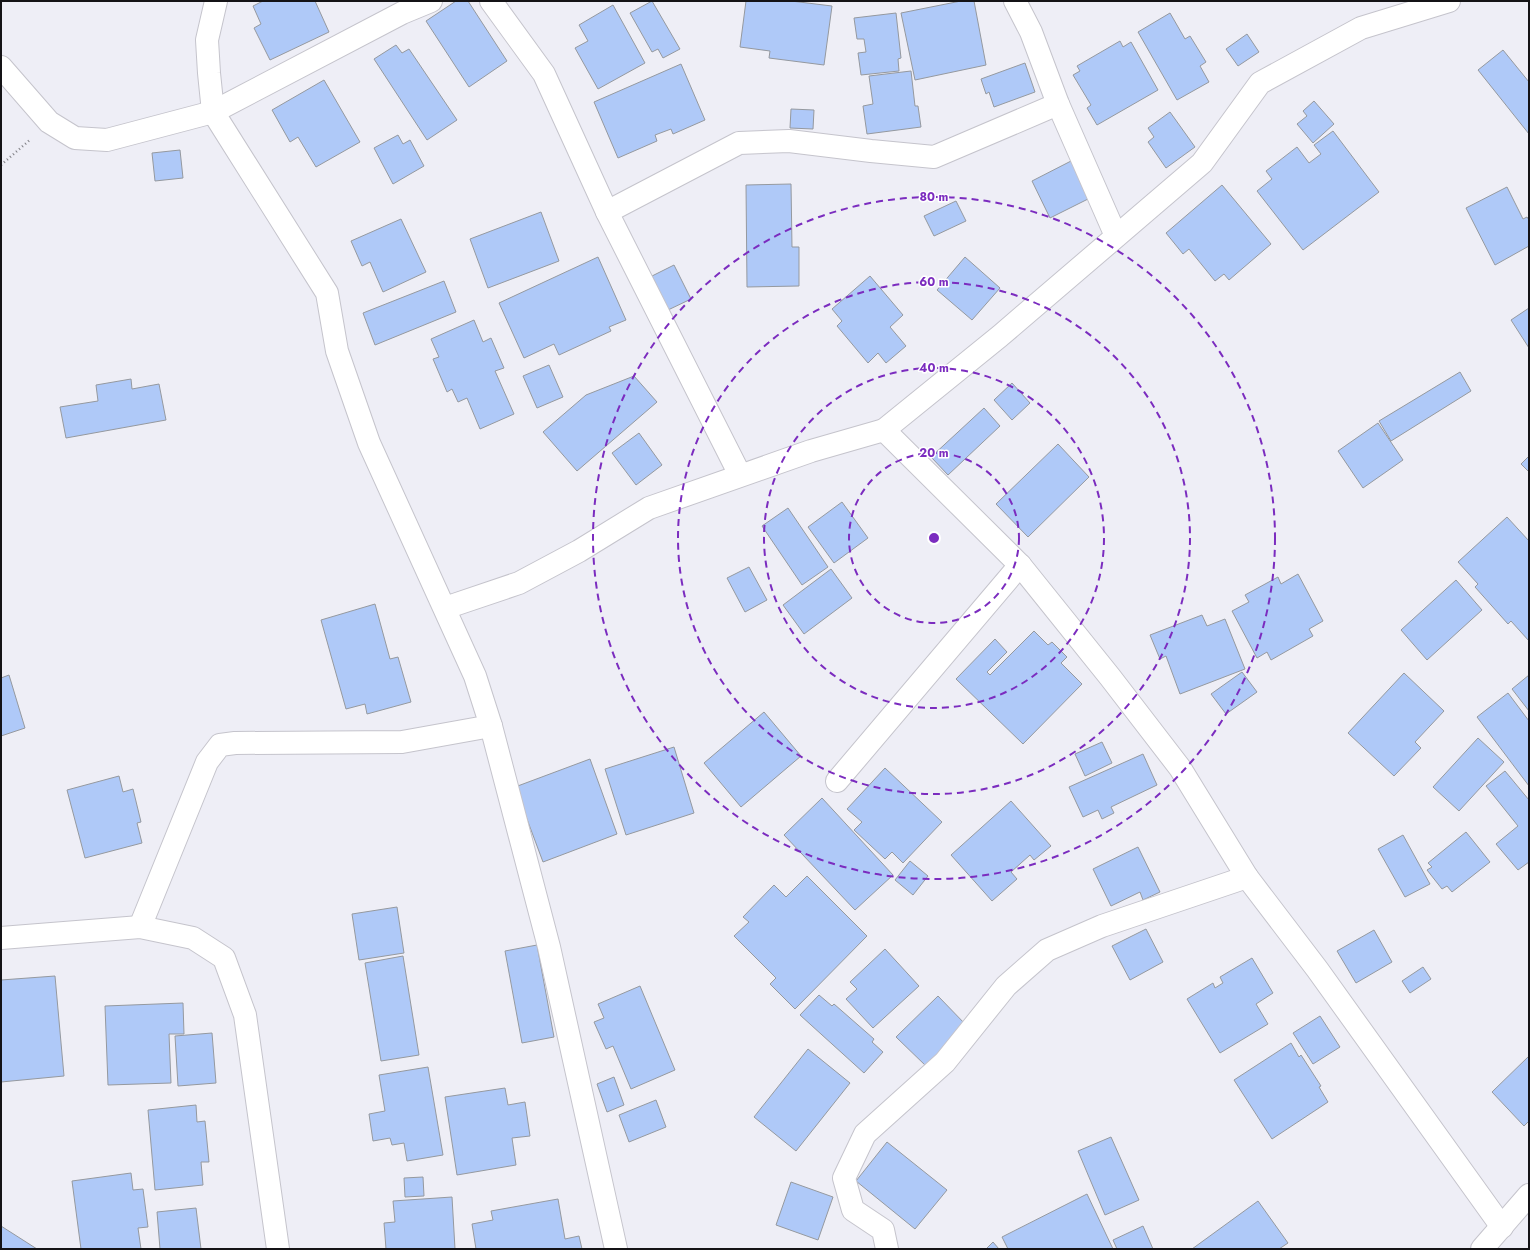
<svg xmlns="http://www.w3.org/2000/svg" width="1530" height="1250" viewBox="0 0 1530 1250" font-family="Jost,sans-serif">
<rect width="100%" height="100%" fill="#eeeef6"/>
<g fill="#afc9f8" stroke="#95999f">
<path d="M263 1H315L329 32 270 60 254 28 261 24 253 6Z"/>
<path d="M456 1H468L507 61 469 87 426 21Z"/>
<path d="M652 1 680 49 663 58 658 49 652 52 630 13Z"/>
<path d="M746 1H791L832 6 824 65 769 58 770 51 740 47Z"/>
<path d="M961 1H974L986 65 915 80 901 13Z"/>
<path d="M613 5 645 63 598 89 575 48 588 41 579 25Z"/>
<path d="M896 13 901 58 898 59 899 71 861 75 858 53 866 52 864 39H857L854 18Z"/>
<path d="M1170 13 1185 39 1190 36 1206 62 1200 66 1209 82 1177 100 1138 32Z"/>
<path d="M1247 34 1259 52 1238 66 1226 49Z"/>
<path d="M1120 41 1123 47 1131 42 1158 90 1097 125 1087 108 1091 105 1073 75 1080 71 1077 66Z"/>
<path d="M396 45 402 53 409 49 457 120 427 140 374 59Z"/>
<path d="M1503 50 1529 82V134L1478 70Z"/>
<path d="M1025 63 1035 92 994 107 989 92 986 94 981 79Z"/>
<path d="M681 64 705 120 673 134 671 129 655 135 657 141 618 158 594 102Z"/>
<path d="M911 71 915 106H918L921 127 867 134 863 106 873 104 869 76Z"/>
<path d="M324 80 360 142 316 167 298 137 290 142 272 110Z"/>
<path d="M1314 101 1334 124 1313 143 1297 124 1307 116 1303 111Z"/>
<path d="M791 109 814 110 813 129 790 128Z"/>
<path d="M1170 112 1195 147 1166 168 1148 142 1154 137 1148 128Z"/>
<path d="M1333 131 1379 192 1303 250 1257 191 1272 179 1266 171 1297 147 1309 163 1321 154 1314 145Z"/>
<path d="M398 135 403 144 410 140 424 166 393 184 374 148Z"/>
<path d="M180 150 183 178 155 181 152 153Z"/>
<path d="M1073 160 1092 197 1050 218 1032 181Z"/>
<path d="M791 184 792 247H799V286L747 287 746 185Z"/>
<path d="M1222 185 1271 244 1229 280 1224 274 1215 281 1189 249 1183 254 1166 233Z"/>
<path d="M1507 187 1523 219 1527 217 1529 220V246L1495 265 1466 208Z"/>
<path d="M956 201 966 221 934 236 924 216Z"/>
<path d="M541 212 559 261 488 288 470 239Z"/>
<path d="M401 219 426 272 383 292 370 262 362 266 351 241Z"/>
<path d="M598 257 626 320 609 327 611 331 559 355 554 344 524 358 499 303Z"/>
<path d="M965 257 1000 288 972 320 937 290Z"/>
<path d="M674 265 691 299 668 310 652 276Z"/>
<path d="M870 276 903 315 890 327 906 346 886 363 878 353 868 363 837 326 842 321 832 309Z"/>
<path d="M444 281 456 312 375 345 363 313Z"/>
<path d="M1529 308V348L1511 320Z"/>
<path d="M474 320 483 342 491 338 504 368 495 371 514 414 480 429 467 398 458 402 452 389 447 392 433 359 439 357 431 339Z"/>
<path d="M549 365 563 397 537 408 523 376Z"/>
<path d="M1460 372 1471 391 1391 441 1379 421Z"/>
<path d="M634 376 657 402 577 471 543 432 586 395Z"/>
<path d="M131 379 132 389 159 384 166 420 66 438 60 407 98 401 96 385Z"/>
<path d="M1012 383 1030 403 1012 420 994 400Z"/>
<path d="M984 408 1000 426 948 475 931 457Z"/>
<path d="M1378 423 1403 460 1363 488 1338 451Z"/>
<path d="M639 433 662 465 636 485 612 453Z"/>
<path d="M1058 444 1089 477 1028 537 996 504Z"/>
<path d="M1529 456V472L1521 464Z"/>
<path d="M842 502 868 538 834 563 808 527Z"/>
<path d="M788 508 828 567 802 585 762 526Z"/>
<path d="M1507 517 1529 541V641L1511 621 1508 624 1475 587 1478 584 1458 562Z"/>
<path d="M749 567 767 600 745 612 727 578Z"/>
<path d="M831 569 852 598 804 634 783 605Z"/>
<path d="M1298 574 1323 621 1309 629 1313 636 1271 660 1267 652 1257 658 1232 611 1249 602 1245 595 1278 577 1281 584Z"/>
<path d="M1456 580 1482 610 1427 660 1401 630Z"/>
<path d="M375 604 390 659 398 657 411 702 367 714 365 704 346 709 321 620Z"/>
<path d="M1202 615 1207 626 1225 619 1245 669 1180 694 1166 656 1160 659 1150 635Z"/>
<path d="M1034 631 1048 645 1052 642 1067 657 1061 663 1082 684 1023 744 956 679 995 639 1007 652 987 672 990 675Z"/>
<path d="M1242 672 1257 692 1226 714 1211 694Z"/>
<path d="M1404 673 1444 711 1415 742 1421 748 1394 776 1348 733Z"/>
<path d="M9 675 25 728 1 736V678Z"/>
<path d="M1529 675V711L1512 689Z"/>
<path d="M1508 693 1529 721V786L1477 717Z"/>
<path d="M764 712 801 756 741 807 704 763Z"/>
<path d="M1478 738 1504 762 1459 811 1433 787Z"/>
<path d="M1102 742 1112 763 1085 776 1075 754Z"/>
<path d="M674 747 694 813 626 835 605 769Z"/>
<path d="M1143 754 1157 785 1111 807 1114 813 1102 819 1098 810 1083 817 1069 787Z"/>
<path d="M590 759 617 834 543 862 515 787Z"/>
<path d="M885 768 942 822 903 863 892 852 885 859 854 830 862 822 847 809Z"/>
<path d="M1505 771 1529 800V862L1518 870 1496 844 1518 826 1486 786Z"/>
<path d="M119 776 123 792 133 789 141 822 137 823 142 843 85 858 67 790Z"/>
<path d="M822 798 893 875 855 910 784 835Z"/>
<path d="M1011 801 1051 846 1034 860 1030 855 1011 872 1017 879 992 901 951 855Z"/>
<path d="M1466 832 1490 862 1452 892 1447 886 1442 889 1427 870 1432 867 1428 863Z"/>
<path d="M1403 835 1430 884 1405 897 1378 849Z"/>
<path d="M1138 847 1160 892 1143 900 1140 892 1111 906 1093 869Z"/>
<path d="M910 861 928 876 913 895 895 880Z"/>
<path d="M807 876 867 936 795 1009 770 984 776 978 734 936 749 922 743 917 774 885 786 897Z"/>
<path d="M397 907 404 953 359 960 352 914Z"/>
<path d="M1146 929 1163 962 1130 980 1112 946Z"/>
<path d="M1374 930 1392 962 1356 983 1337 951Z"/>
<path d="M537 945 554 1037 522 1043 505 951Z"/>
<path d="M885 949 919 986 873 1028 846 999 857 989 850 982Z"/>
<path d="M403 956 419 1055 381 1061 365 963Z"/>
<path d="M1252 958 1273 993 1256 1004 1268 1024 1220 1053 1187 999 1213 983 1215 988 1223 983 1220 977Z"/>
<path d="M1423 967 1431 979 1410 993 1402 981Z"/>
<path d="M55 976 64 1076 1 1082V980Z"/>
<path d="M640 986 675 1070 631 1089 613 1046 606 1049 594 1022 604 1018 598 1004Z"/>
<path d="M819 995 832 1006 834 1004 874 1039 872 1042 883 1052 864 1073 800 1015Z"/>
<path d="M938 996 967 1026 927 1067 896 1037Z"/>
<path d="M183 1003 184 1034H169L171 1083 108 1085 105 1006Z"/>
<path d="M1320 1016 1340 1047 1313 1064 1293 1033Z"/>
<path d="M212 1033 216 1083 178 1086 175 1036Z"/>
<path d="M1291 1043 1299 1057 1301 1055 1321 1086 1319 1087 1328 1102 1272 1139 1234 1080Z"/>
<path d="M808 1049 850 1083 796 1151 754 1117Z"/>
<path d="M1529 1056V1121L1524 1126 1492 1092Z"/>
<path d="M428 1067 443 1155 407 1161 404 1143 392 1145 390 1138 373 1141 369 1114 385 1111 379 1075Z"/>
<path d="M614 1077 624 1105 607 1112 597 1084Z"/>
<path d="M505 1088 508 1105 525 1102 530 1136 512 1138 516 1165 457 1175 445 1097Z"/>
<path d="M656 1100 666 1127 629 1142 619 1115Z"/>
<path d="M196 1105 197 1122 205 1121 209 1162H201L203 1185 155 1190 148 1110Z"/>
<path d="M1111 1137 1139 1200 1105 1215 1078 1151Z"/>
<path d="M887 1142 947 1190 915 1229 856 1181Z"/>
<path d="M131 1173 133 1190 143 1189 148 1227 138 1228 141 1249H81L72 1181Z"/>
<path d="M423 1177 424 1196 405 1197 404 1178Z"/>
<path d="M791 1182 833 1197 818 1240 776 1225Z"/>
<path d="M1087 1194 1113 1249H1008L1002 1237Z"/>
<path d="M452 1197 455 1249H386L384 1223 395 1222 393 1201Z"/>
<path d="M558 1199 565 1239 579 1236 582 1249H476L472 1224 493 1220 491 1211Z"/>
<path d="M1258 1201 1288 1243 1279 1249H1192Z"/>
<path d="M196 1208 201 1249H160L157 1212Z"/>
<path d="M1 1226 37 1249H1Z"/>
<path d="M1143 1226 1153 1249H1117L1113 1240Z"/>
<path d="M993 1242 999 1249H986Z"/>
</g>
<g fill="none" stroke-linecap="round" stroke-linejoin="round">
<g stroke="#c5c4cc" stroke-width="24">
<g id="street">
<path d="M216 1 207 40 209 73 213 112 327 293 337 351 369 443 475 676 491 726 549 947 616 1249"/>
<path d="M491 1 544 74 607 212 740 475"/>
<path d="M1015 1 1031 32 1058 104 1116 236"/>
<path d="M1 67 49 122 75 138 107 140 213 112 402 13 431 1"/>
<path d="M607 212 739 143 789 141 871 151 934 157 1058 104"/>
<path d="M884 430 1020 565 1110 677 1180 768 1247 877 1317 969 1502 1227"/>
<path d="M445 608 519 583 579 551 649 508 811 451 884 430 1000 336 1202 163 1260 83 1361 28 1449 1"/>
<path d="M837 781 1020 565"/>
<path d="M140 927 207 762 220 745 235 743 402 742 491 726"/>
<path d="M1 938 140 927 193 938 224 958 245 1015 278 1249"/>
<path d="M887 1249 883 1230 853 1210 844 1178 865 1134 945 1062 1006 986 1047 950 1102 926 1247 877"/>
<path d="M1482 1249 1529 1195"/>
</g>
</g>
<path stroke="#7d7d82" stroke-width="2.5" stroke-dasharray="1 3" stroke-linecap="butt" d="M1 165 31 139"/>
<use href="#street" stroke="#fff" stroke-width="22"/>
</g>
<g fill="none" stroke="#7b2cbf" stroke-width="2" stroke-dasharray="7 5">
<circle cx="934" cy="538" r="85"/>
<circle cx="934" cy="538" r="170"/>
<circle cx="934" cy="538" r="256"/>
<circle cx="934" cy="538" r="341"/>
</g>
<circle cx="934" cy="538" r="6" fill="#7b2cbf" stroke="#fff" stroke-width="2"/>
<g font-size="12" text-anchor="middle" font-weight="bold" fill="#7b2cbf" stroke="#fff" stroke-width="3" stroke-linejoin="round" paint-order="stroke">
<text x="934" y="201">80 m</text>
<text x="934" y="286">60 m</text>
<text x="934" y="372">40 m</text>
<text x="934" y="457">20 m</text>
</g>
<rect width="1530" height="1250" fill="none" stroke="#141316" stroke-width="4"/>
</svg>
